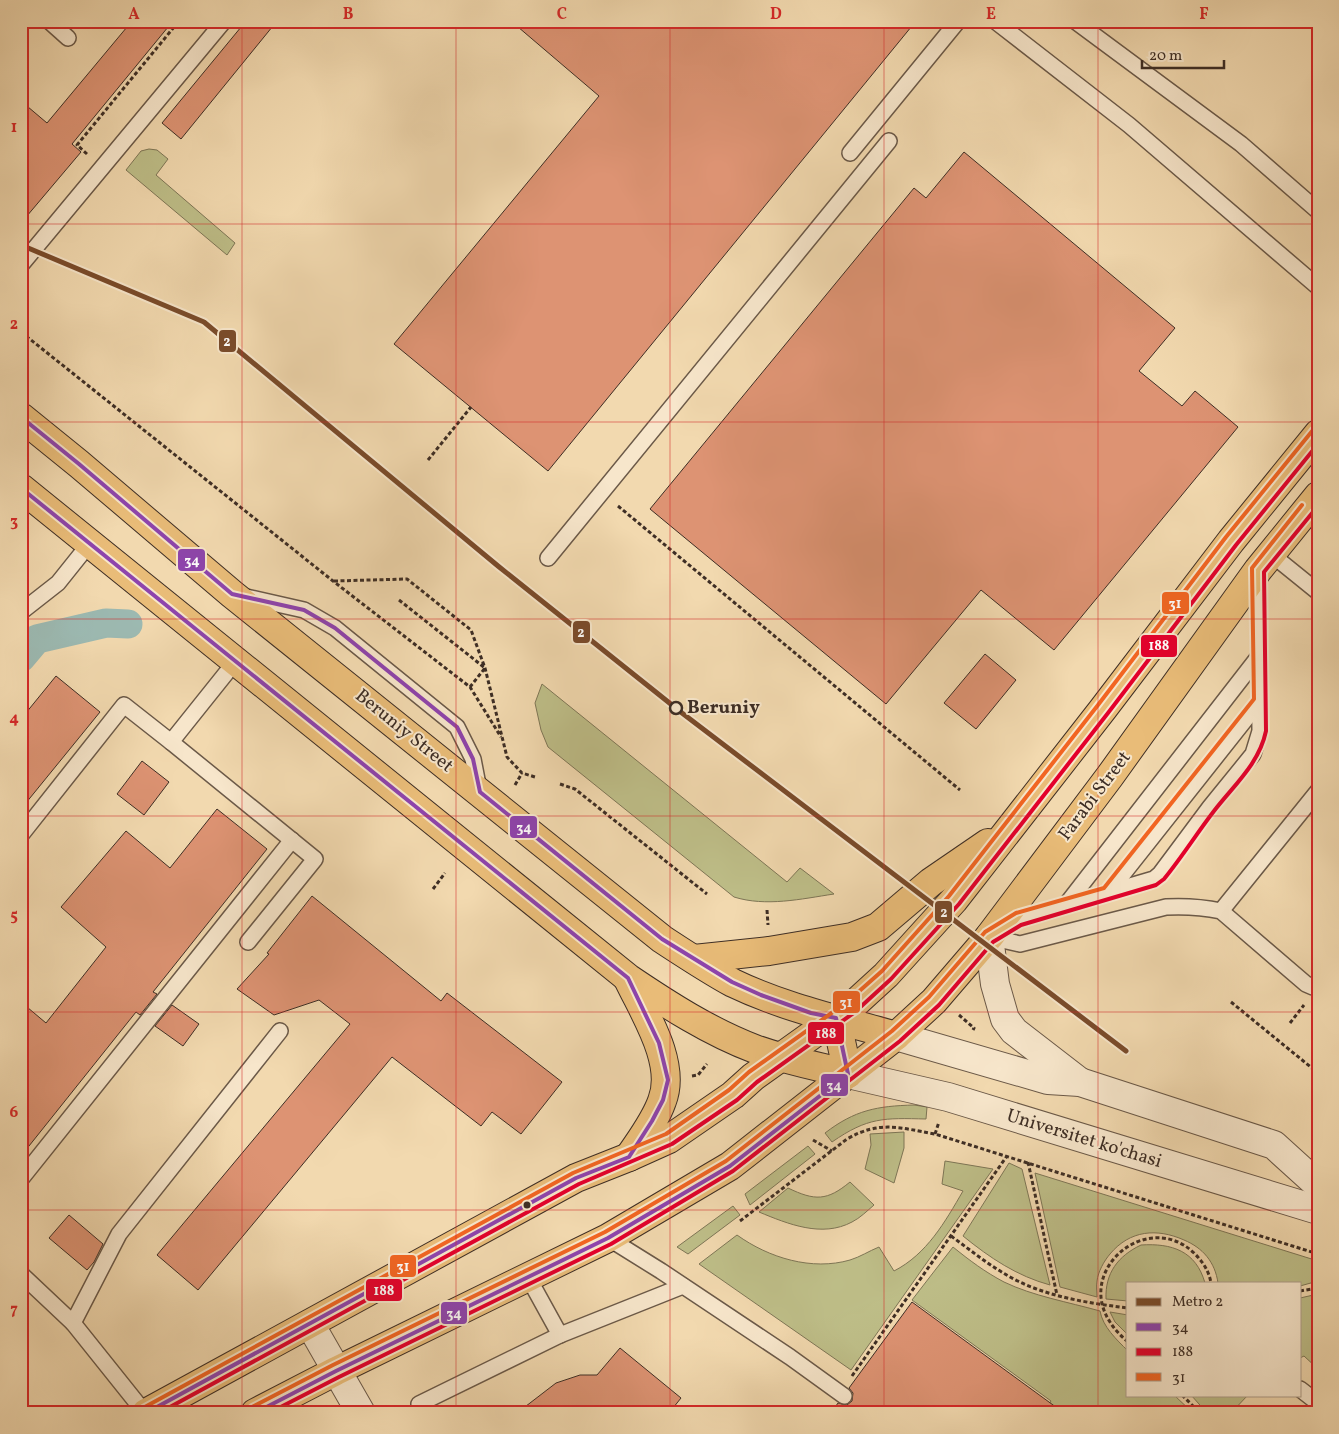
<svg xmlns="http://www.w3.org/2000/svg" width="1339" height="1434" viewBox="0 0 1339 1434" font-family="Vollkorn,serif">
<rect width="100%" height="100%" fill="#f2d9af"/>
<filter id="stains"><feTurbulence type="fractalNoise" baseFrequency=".004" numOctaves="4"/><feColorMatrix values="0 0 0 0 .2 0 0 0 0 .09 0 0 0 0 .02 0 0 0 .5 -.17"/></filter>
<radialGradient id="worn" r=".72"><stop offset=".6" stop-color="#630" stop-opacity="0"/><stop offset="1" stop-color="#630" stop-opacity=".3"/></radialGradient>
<g fill="#bebe88" stroke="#7e7656">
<path d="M149 149 157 150 168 159 156 175 235 243 227 255 126 170 141 151Z"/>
<path d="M542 684 787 882 800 868 834 894C801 899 766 907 734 897L548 747 541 730 535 703Z"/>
<path d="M914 1105 927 1107 926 1119C884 1118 868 1117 832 1142L825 1133C855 1110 877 1106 914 1105Z"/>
<path d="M904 1132V1148L894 1183 865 1169 871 1145 870 1134Z"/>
<path d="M808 1146 815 1154 750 1205 745 1194Z"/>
<path d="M945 1161 993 1169 851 1370 699 1264 737 1235C769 1258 812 1271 850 1260 860 1257 869 1251 879 1247L894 1271C927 1254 945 1222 963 1191L942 1184Z"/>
<path d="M1009 1163 1022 1169 1050 1285C1017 1276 990 1258 963 1236Z"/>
<path d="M1035 1173 1318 1261V1281L1300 1286V1283H1218C1215 1262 1203 1248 1184 1240 1157 1228 1130 1230 1110 1254 1104 1261 1098 1272 1097 1281 1096 1286 1097 1292 1097 1297L1060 1287Z"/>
<path d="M850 1182 874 1205C867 1211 860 1218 852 1222 822 1238 788 1224 759 1212L788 1188C815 1201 827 1201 850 1182Z"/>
<path d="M733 1206 740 1215 688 1254 677 1247Z"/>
<path d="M1141 1245C1172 1243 1196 1251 1205 1283H1128V1301L1106 1299C1105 1273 1118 1256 1141 1245Z"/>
<path d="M953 1247C969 1260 985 1272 1004 1282 1033 1296 1068 1302 1100 1311 1103 1327 1116 1339 1128 1351V1395H1174L1193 1413H1049L1045 1410 1051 1401 912 1300Z"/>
<path d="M1318 1294V1369L1304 1356 1300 1358V1298Z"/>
<path d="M1110 1312 1128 1315V1335L1115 1322Z"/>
<path d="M1191 1395H1248L1231 1413H1207Z"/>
</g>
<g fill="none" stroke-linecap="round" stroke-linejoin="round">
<path stroke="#9cb9b1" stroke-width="29" d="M21 658 37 639 106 623 128 624"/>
</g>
<g fill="#dd9373" stroke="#3e2e25">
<path d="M132 21H173L72 144 81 152 21 223V101L47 123Z"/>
<path d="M246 21H277L181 139 162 123Z"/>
<path d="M511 21H916L548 471 394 344 599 96Z"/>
<path d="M964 152 1175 328 1139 371 1182 406 1195 391 1238 427 1054 650 981 590 886 704 650 509 914 188 926 198Z"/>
<path d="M985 654 1016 680 976 729 944 703Z"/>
<path d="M56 676 100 712 21 809V719Z"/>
<path d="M142 761 169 782 144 815 117 794Z"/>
<path d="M217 809 267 849 153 992 157 994 140 1015 136 1012 21 1156V1002L46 1023 106 947 61 907 126 831 170 868Z"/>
<path d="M312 896 441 1001 447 993 562 1082 521 1134 492 1112 481 1126 392 1057 198 1290 157 1255 350 1024 319 1000 274 1015 237 989 269 954 267 953Z"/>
<path d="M172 1005 199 1024 183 1046 155 1026Z"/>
<path d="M69 1215 103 1244 94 1262 87 1270 49 1238Z"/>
<path d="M912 1302 1064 1413H831L838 1403 847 1405 852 1401 853 1393 849 1388Z"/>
<path d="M620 1348 681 1398 669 1413H517L556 1383 580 1375H597Z"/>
</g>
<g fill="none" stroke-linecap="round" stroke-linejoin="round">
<g stroke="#6b5948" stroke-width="18">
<g id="lane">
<path d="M49 21 68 38"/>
<path d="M995 21 1129 125 1318 287"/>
<path d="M1075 21 1241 144 1318 211"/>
<path d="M850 153 958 21"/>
<path d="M21 265 224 21"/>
<path d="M1271 554 1318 592"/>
<path d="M548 558 889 141"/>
<path d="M242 596 304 610 335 628 457 727 473 759 479 790"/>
<path d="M21 612 58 583 90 543"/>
<path d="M235 662 171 742 315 859 248 942"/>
<path d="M21 835 124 705 171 742"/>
<path d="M1108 893 1260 701"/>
<path d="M1065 906 1259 656"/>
<path d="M1221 911 1318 791"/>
<path d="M1003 928 1018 919 1154 879 1160 874 1210 807 1253 754 1260 731 1258 574"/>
<path d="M989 937 1020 944 1166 907C1185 906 1202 907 1221 911L1306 984 1313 987 1318 985"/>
<path d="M21 1179 292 840"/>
<path d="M608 1238 661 1271 790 1357 844 1396"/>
<path d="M21 1274 73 1323 145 1413"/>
<path d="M528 1277 560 1335"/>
<path d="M73 1323 119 1234 280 1031"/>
<path d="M1300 1389 1318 1403"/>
<path d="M419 1404 560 1335 683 1286"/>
</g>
</g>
<g stroke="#6b5948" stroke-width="30">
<g id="street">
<path d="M989 937 995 984 1005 1019 1014 1031 1080 1082"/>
<path d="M896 1036 1048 1080 1080 1082 1274 1145 1318 1185"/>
<path d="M848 1074 948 1097 1318 1210"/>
<path d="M310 1324 361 1413"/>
</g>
</g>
<g stroke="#3e2e25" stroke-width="30">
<g id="primary">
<path d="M21 417 79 464 232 594 662 939C685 954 709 970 733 983 785 1008 841 1020 896 1036"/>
<path d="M21 488 628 978C668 1005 710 1032 755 1049 785 1060 817 1066 848 1074"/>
<path d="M694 959 769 951 852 937 878 927 931 882 988 843"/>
<path d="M628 979C644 1013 677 1063 662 1101 655 1121 641 1139 629 1157"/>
<path d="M836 1018 848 1074"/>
<path d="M146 1413 576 1178 629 1157 669 1139 733 1095 753 1077 851 1007 886 975 954 900 1103 709 1231 541 1318 434"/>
<path d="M255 1413 336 1371 608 1238 730 1166 896 1036 934 1001 989 937 1110 776 1258 570 1318 496"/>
</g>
</g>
<g stroke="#3e2e25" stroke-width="3" stroke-dasharray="4 2.5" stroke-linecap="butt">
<path d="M467 25 469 21"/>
<path d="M87 154 77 145 179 21"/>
<path d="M21 332 333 581 470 687 501 737"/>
<path d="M428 460 471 407"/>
<path d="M618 506 960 790"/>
<path d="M334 581 407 579 471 630 485 668 507 757 522 773 535 777"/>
<path d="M399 600 485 668 470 687"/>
<path d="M560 784 575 789 707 894"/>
<path d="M515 785 522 773"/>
<path d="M433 889 445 873"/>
<path d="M767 910 768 925"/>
<path d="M1231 1002 1318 1073"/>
<path d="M959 1015 974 1028 973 1030"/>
<path d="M1290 1023 1304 1005"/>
<path d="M692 1076 698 1075 707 1064"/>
<path d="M935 1134 939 1122"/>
<path d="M813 1140 832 1151"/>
<path d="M1028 1162 1057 1295"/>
<path d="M740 1221 847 1139C880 1120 900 1128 935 1134L1318 1254"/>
<path d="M951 1236C969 1249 986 1263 1005 1274 1041 1296 1087 1303 1128 1308"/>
<path d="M1300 1291 1318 1288"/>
<path d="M1128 1342C1121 1336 1114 1329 1110 1322 1075 1269 1148 1209 1194 1253 1203 1262 1209 1271 1211 1283"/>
<path d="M852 1376 1007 1156"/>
<path d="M1182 1395 1200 1413"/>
</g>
<use href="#lane" stroke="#f7e6cb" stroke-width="15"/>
<use href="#street" stroke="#f7e6cb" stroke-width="28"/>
<use href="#primary" stroke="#e9bc78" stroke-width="28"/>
<g stroke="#f7e6cb" stroke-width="8">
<g id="bus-1">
<path d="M21 417 79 464 232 594 304 610 335 628 457 727 473 759 480 792 662 939 732 982 761 995 811 1013 836 1018 848 1074 730 1166 608 1238 336 1371 255 1413"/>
<path d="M21 488 628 978 659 1043 668 1080 663 1100 652 1121 629 1157 576 1178 146 1413"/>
</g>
</g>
<g stroke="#f7e6cb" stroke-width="8">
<g id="bus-2">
<path d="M159 1413 579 1184 672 1144 737 1100 757 1082 855 1012 891 979 959 904 1108 713 1236 545 1318 444"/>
<path d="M269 1413 339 1377 611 1244 733 1171 900 1041 939 1005 993 942 1021 925 1156 885 1164 879C1182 857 1197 833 1214 811 1234 785 1259 764 1266 731L1264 572 1313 512"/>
</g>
</g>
<g stroke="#f7e6cb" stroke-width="8">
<g id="bus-3">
<path d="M252 1407 333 1365 605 1232 726 1161 892 1031 929 997 985 932 1016 913 1104 888 1254 699 1252 568 1302 505"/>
<path d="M143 1408 573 1173 666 1134 729 1090 749 1072 847 1002 882 971 949 896 1098 705 1226 537 1313 430"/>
</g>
</g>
<use href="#bus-1" stroke="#8e44ad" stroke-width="4"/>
<use href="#bus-2" stroke="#e4002b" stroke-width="4"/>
<use href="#bus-3" stroke="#f26522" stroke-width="4"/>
<g stroke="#f7e6cb" stroke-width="9">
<path id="metro-1" d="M21 245 204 322 498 566 682 713 1126 1051"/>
</g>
<use href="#metro-1" stroke="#7a4b2a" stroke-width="5"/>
</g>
<path fill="none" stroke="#d62828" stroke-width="1" stroke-opacity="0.55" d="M242 21V1413M456 21V1413M670 21V1413M884 21V1413M1098 21V1413M21 224H1318M21 422H1318M21 619H1318M21 816H1318M21 1012H1318M21 1210H1318"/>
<circle fill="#f7e6cb" stroke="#3e2e25" stroke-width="2.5" cx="676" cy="708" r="6"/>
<circle fill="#3e2e25" stroke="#f7e6cb" stroke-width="2" cx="527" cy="1205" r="4.5"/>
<g text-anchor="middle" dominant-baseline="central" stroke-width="4" stroke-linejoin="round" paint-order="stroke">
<g font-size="19" font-weight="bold" fill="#3e2e25" stroke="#f7e6cb" text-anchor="start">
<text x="687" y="708">Beruniy</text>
</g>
<g font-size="19" fill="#3e2e25" stroke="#f7e6cb">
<text transform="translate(404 731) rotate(39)">Beruniy Street</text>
<text transform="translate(1095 796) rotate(-53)">Farabi Street</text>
<text transform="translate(1084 1139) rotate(17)">Universitet ko'chasi</text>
</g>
</g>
<g stroke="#f7e6cb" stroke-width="2">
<rect x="218" y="329" width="19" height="24" rx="5" fill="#7a4b2a"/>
<rect x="177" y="548" width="29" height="24" rx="5" fill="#8e44ad"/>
<rect x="1161" y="591" width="29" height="24" rx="5" fill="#f26522"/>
<rect x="572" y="620" width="19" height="24" rx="5" fill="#7a4b2a"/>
<rect x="1140" y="634" width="38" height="24" rx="5" fill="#e4002b"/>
<rect x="509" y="815" width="29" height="24" rx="5" fill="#8e44ad"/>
<rect x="934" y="900" width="19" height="24" rx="5" fill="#7a4b2a"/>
<rect x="832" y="990" width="29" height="24" rx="5" fill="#f26522"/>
<rect x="807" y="1021" width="38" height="24" rx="5" fill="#e4002b"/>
<rect x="820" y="1073" width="29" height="24" rx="5" fill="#8e44ad"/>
<rect x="389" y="1254" width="28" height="24" rx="5" fill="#f26522"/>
<rect x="365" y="1278" width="38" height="24" rx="5" fill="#e4002b"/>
<rect x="440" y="1301" width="28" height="24" rx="5" fill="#8e44ad"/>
</g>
<g font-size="14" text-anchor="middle" font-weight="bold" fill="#fff">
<text x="227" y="346">2</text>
<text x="192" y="565">34</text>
<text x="1175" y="608">31</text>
<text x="581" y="637">2</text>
<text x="1159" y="650">188</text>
<text x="524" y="832">34</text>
<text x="944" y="917">2</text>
<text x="846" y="1007">31</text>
<text x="826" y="1038">188</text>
<text x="834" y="1090">34</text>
<text x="403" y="1271">31</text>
<text x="384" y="1295">188</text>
<text x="454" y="1318">34</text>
</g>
<rect width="1339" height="1434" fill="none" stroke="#f2d9af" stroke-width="55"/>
<rect x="1126" y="1282" width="175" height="115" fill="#f7e6cb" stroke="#ad9c89"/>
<rect x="1136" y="1298" width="25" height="8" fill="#7a4b2a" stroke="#ad9c89"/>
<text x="1172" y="1306" font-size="15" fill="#3e2e25">Metro 2</text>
<rect x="1136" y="1323" width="25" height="8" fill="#8e44ad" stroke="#ad9c89"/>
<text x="1172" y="1332" font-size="15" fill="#3e2e25">34</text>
<rect x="1136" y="1348" width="25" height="8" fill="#e4002b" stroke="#ad9c89"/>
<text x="1172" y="1356" font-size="15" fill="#3e2e25">188</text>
<rect x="1136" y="1373" width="25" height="8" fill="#f26522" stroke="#ad9c89"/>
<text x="1172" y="1382" font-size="15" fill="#3e2e25">31</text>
<path d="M1142 60v8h82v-8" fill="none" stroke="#3e2e25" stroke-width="2.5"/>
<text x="1149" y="60" font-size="15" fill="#3e2e25" stroke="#f7e6cb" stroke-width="4" paint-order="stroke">20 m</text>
<rect x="28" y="28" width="1284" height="1378" fill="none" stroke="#d62828" stroke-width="2"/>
<g font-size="16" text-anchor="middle" font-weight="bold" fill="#d62828">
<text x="134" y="19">A</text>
<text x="348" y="19">B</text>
<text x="562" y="19">C</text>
<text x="776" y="19">D</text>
<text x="991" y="19">E</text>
<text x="1204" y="19">F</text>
<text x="14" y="132">1</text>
<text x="14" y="329">2</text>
<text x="14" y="526">3</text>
<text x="14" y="723">4</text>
<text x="14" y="920">5</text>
<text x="14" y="1117">6</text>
<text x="14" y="1314">7</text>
</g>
<rect width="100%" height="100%" filter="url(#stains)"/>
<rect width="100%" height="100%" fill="url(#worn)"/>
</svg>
